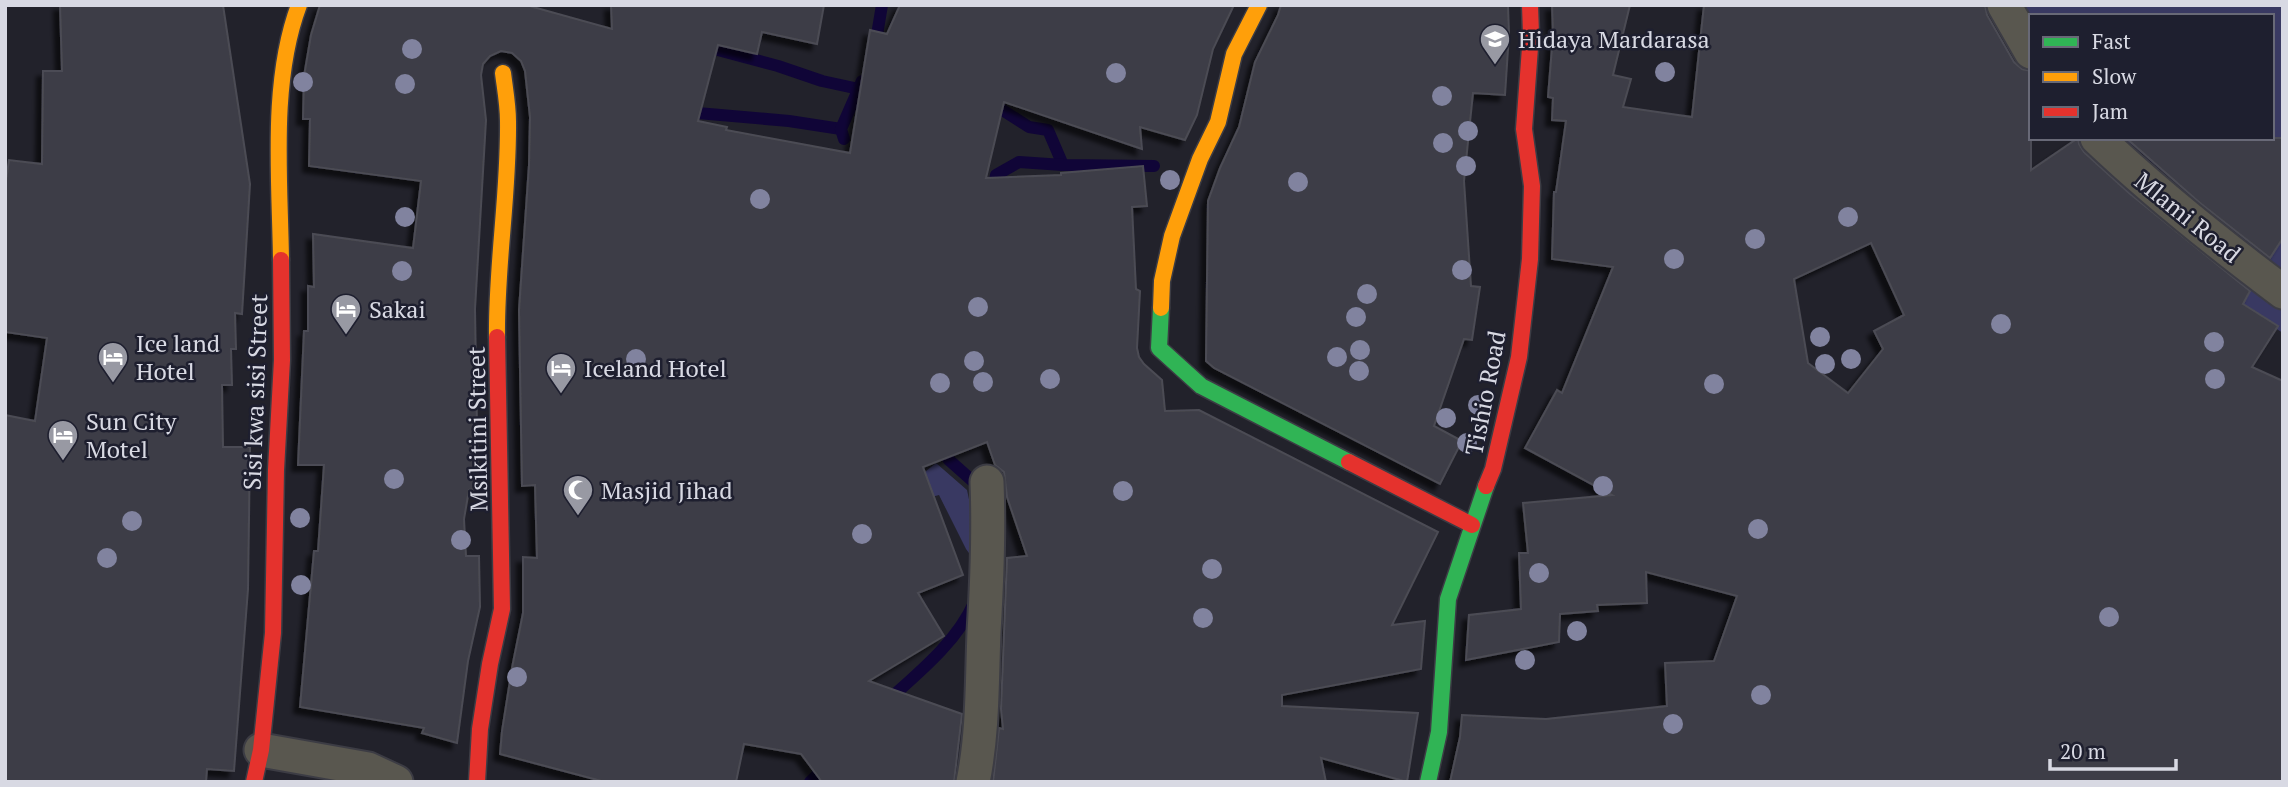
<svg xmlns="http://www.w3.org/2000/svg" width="2288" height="787" viewBox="0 0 2288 787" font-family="'PT Serif',serif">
<defs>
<filter id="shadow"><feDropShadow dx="-6" dy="6" stdDeviation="2" flood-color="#0009"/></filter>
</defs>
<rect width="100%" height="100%" fill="#22222b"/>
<g fill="#393962">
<path d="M2007 5H2283V333L2167 259 2084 138H2272V16H2031V49Z"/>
<path d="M936 463 967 490 977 536 980 568 966 549 939 495 899 506 890 500Z"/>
</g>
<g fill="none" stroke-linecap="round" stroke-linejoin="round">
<g stroke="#100537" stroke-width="12">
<path d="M703 46 778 66 822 81 859 89"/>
<path d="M875 47 882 5"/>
<path d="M988 104 996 106 1029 127 1048 130 1063 165"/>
<path d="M686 112 789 121 841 129"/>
<path d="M844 139 841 129 862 81"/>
<path d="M993 194 996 175 1019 162 1063 165 1154 166"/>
<path d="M937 445 949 460 976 484 978 494"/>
<path d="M885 703C917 674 957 642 974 603"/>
<path d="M810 782 827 765"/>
</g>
</g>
<g fill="#3e3e46" stroke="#4c4c54" stroke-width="2" fill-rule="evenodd" filter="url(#shadow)">
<path d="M60 5H223L250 184 242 314 235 313 236 349H231L232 385H222L223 447H250L248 589 234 771 207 769 206 782H5V415L35 421 47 338 5 332V187L9 160 42 164 43 71H62Z"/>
<path d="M320 5H526L612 29 611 5H824L817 44 762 32 757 54 718 45 698 121 727 127 726 130 850 153 870 30 887 34 900 5H1234L1213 49 1197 115 1185 140 1140 127 1142 149 1004 102 986 178 1061 175V173L1143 166 1147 206 1132 207 1136 289 1140 291 1137 348 1139 357 1144 364 1162 380 1165 411 1199 410 1438 532 1392 625 1425 621 1421 669 1282 695V706L1418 713 1407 782 1321 758 1326 782H993L999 728 1003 729 1001 709 1007 558 1027 556 1007 497 1004 472 995 465 987 442 923 467 963 575 918 593 944 636 869 681 962 714 954 782H822L801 754 744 744 736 782H605L500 754 502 731 512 668 523 613V557L537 558 535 485 522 486 519 310 529 165 530 117 525 71 521 61 512 53 501 51 490 56 483 64 481 75 486 120 475 309 478 489 469 490 464 519 466 556H479L480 607 468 661 457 743 422 733 424 728 300 707 314 551H318L324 465H298L304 331H308V286L314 287 313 234 413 248 421 181 309 166 310 119H303L304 76 311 35Z"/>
<path d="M1281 5H1508L1509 34 1505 95 1473 93 1464 181 1471 286 1480 287 1472 340 1464 339 1434 426 1462 441 1440 484 1214 368 1206 361 1208 201 1220 168 1239 127 1255 62 1278 15Z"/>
<path d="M1552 5H1630L1613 75 1631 79 1623 107 1692 117 1704 5H1985L1987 15 2014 62 2022 69 2031 71V170L2078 138 2079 144 2084 152 2129 193 2250 291 2243 304 2278 326 2252 367 2283 381V782H1450L1460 737 1462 715 1546 719 1667 706 1665 663 1714 661 1737 596 1646 572 1647 603 1597 605 1598 611 1560 614 1559 642 1466 660 1469 615 1521 609 1519 553H1528L1523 503 1612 495 1525 448 1557 390 1562 393 1613 267 1552 259 1554 192H1556L1566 121 1552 120 1553 98 1548 97 1553 35ZM1871 243 1904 315 1874 331 1883 349 1848 393 1808 363 1794 279Z"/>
<path d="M2126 138H2283V238L2270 258 2200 203Z"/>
</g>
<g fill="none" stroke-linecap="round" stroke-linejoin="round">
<g stroke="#3c3c44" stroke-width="37">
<g id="street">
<path d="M2004 5 2031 52"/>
<path d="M2097 138C2155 193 2219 244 2283 292"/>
<path d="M261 750 368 769 396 782"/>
<path d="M973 782C983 733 982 682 984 632 987 582 989 532 987 482"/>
</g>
</g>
<g stroke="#3c3c44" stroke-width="19">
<g id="fast">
<path d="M1161 308 1159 348 1201 386 1349 462"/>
<path d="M1428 782 1439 732 1448 599 1486 486"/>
</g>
</g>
<g stroke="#3c3c44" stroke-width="19">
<g id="slow">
<path d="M281 260C280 179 270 82 299 5"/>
<path d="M1161 308 1162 281 1172 236 1200 159 1218 122 1234 54 1259 5"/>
<path d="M497 337C496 265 509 194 508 121 508 105 505 89 503 73"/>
</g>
</g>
<g stroke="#3c3c44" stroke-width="19">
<g id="jam">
<path d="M1349 462 1472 525"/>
<path d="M1486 486 1493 469 1519 357 1530 259 1532 186 1524 129 1531 34 1530 5"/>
<path d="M254 782 261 750 273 633 276 470 282 360 281 260"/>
<path d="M477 782 480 729 490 664 502 609 497 337"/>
</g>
</g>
<use href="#street" stroke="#59574f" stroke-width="33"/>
<use href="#fast" stroke="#30b455" stroke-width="16"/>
<use href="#slow" stroke="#ff9f0a" stroke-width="16"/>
<use href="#jam" stroke="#e5322d" stroke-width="16"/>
</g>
<g fill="#81839f">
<circle cx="412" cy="49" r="10"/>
<circle cx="1665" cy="72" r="10"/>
<circle cx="1116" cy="73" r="10"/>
<circle cx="303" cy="82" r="10"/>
<circle cx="405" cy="84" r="10"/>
<circle cx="1442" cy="96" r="10"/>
<circle cx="1468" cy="131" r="10"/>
<circle cx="1443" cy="143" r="10"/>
<circle cx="1466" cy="166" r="10"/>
<circle cx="1170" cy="180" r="10"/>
<circle cx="1298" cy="182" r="10"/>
<circle cx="760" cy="199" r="10"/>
<circle cx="405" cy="217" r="10"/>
<circle cx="1848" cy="217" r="10"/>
<circle cx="1755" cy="239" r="10"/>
<circle cx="1674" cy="259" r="10"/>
<circle cx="1462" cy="270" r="10"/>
<circle cx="402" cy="271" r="10"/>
<circle cx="1367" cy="294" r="10"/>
<circle cx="978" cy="307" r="10"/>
<circle cx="1356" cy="317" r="10"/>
<circle cx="2001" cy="324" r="10"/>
<circle cx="1820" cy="337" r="10"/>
<circle cx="2214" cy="342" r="10"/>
<circle cx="1360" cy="350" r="10"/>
<circle cx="1337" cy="357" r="10"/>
<circle cx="636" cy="359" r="10"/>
<circle cx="1851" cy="359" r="10"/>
<circle cx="974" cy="361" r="10"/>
<circle cx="1825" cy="364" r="10"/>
<circle cx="1359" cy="371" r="10"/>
<circle cx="1050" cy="379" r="10"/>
<circle cx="2215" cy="379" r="10"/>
<circle cx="983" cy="382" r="10"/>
<circle cx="940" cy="383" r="10"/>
<circle cx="1714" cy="384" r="10"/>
<circle cx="1478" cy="405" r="10"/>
<circle cx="1446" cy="418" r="10"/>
<circle cx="1467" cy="443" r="10"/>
<circle cx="394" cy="479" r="10"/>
<circle cx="1603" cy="486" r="10"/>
<circle cx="1123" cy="491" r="10"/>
<circle cx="300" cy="518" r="10"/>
<circle cx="132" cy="521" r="10"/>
<circle cx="1758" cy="529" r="10"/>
<circle cx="862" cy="534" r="10"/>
<circle cx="461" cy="540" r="10"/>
<circle cx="107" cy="558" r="10"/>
<circle cx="1212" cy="569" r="10"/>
<circle cx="1539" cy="573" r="10"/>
<circle cx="301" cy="585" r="10"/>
<circle cx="2109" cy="617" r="10"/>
<circle cx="1203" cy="618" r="10"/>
<circle cx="1577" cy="631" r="10"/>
<circle cx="1525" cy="660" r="10"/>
<circle cx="517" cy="677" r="10"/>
<circle cx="1761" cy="695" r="10"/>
<circle cx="1673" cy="724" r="10"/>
</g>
<defs>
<g id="school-pin" transform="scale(1.575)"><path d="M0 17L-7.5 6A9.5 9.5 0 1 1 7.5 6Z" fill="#9899a3" stroke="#1e1f2f"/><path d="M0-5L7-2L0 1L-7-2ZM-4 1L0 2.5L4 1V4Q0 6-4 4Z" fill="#fff"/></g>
<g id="hotel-pin" transform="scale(1.575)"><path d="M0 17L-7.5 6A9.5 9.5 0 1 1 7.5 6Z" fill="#9899a3" stroke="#1e1f2f"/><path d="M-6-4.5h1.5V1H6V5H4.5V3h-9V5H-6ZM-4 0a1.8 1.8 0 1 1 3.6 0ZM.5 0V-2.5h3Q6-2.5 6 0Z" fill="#fff"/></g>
<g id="mosque-pin" transform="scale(1.575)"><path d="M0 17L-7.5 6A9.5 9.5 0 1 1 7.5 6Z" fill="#9899a3" stroke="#1e1f2f"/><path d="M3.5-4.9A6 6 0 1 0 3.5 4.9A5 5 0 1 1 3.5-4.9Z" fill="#fff"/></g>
</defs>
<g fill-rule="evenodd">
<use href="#school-pin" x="1495" y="39"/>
<use href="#hotel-pin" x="346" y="309"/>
<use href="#hotel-pin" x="113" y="357"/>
<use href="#hotel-pin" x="561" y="368"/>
<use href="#hotel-pin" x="63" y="435"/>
<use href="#mosque-pin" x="578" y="490"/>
</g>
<g text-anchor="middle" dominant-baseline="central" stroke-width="5" stroke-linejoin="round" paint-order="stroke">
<g font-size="24" fill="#d8d9e3" stroke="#1e1f2f" text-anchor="start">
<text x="1518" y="39">Hidaya Mardarasa</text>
<text x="369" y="309">Sakai</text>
<text x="136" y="343">Ice land<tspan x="136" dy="28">Hotel</tspan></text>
<text x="584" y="368">Iceland Hotel</text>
<text x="86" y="421">Sun City<tspan x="86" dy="28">Motel</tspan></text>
<text x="601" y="490">Masjid Jihad</text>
</g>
<g font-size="24" fill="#d8d9e3" stroke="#1e1f2f">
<text transform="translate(2188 217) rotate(39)">Mlami Road</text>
<text transform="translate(255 392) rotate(-88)">Sisi kwa sisi Street</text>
<text transform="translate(1485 393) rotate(-79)">Tishio Road</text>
<text transform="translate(477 429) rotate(-91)">Msikitini Street</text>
</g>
</g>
<rect width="2288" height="787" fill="none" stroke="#d8d9e3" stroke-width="14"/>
<rect x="2029" y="14" width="245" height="126" fill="#1e1f2f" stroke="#686977" stroke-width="2"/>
<rect x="2043" y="37" width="35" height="10" fill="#30b455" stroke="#686977" stroke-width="2"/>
<text x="2092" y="49" font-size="21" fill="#d8d9e3">Fast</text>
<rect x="2043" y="72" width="35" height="10" fill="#ff9f0a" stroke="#686977" stroke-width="2"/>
<text x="2092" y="84" font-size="21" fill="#d8d9e3">Slow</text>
<rect x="2043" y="107" width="35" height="10" fill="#e5322d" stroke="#686977" stroke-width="2"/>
<text x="2092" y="119" font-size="21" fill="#d8d9e3">Jam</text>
<path d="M2050 759v10h126v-10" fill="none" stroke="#d8d9e3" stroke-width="3.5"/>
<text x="2060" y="759" font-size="21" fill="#d8d9e3" stroke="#1e1f2f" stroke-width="5" paint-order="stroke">20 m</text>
</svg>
